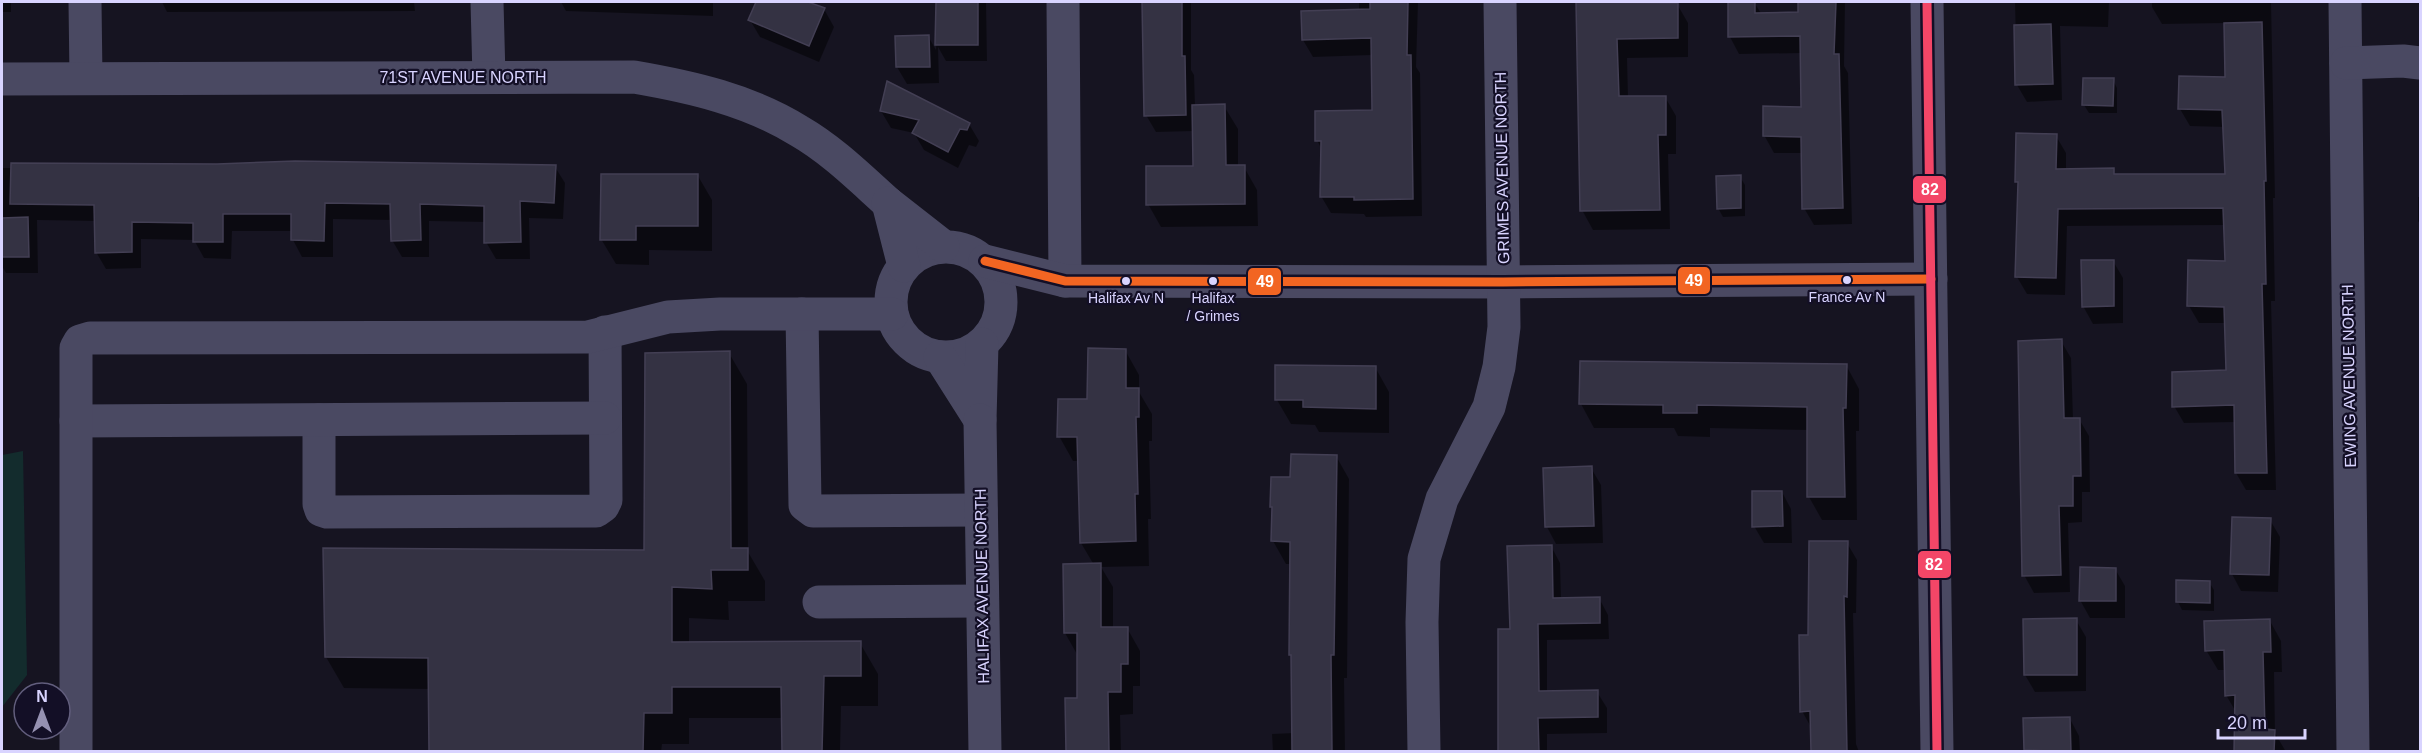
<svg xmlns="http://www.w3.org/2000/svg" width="2422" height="753" viewBox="0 0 2422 753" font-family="Arial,sans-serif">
<rect width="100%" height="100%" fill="#161421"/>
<path fill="#132c2d" d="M23 451 27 675 2 707V455Z"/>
<g fill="#0007">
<rect x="2" y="2" width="9" height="10"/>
<path d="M162 2H414L415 11 167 12Z"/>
<path d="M561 2H713V16L566 11Z"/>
<path d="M757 2H804L824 9 834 27 819 62 760 37 750 20Z"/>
<path d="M938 2H986L987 61H946L938 47 939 83 907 84 897 67 928 36 936 50Z"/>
<path d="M1145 2H1191V70L1194 75 1195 106H1224L1238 129V167H1244L1257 190 1258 226 1161 227 1148 204 1195 167 1194 131 1156 132 1146 115Z"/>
<path d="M1359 2H1418L1416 67 1420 73 1422 216 1366 217 1364 214 1331 213 1321 196 1322 150 1317 140 1373 112 1372 55 1313 57 1303 40 1302 13 1359 11Z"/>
<path d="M1578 2 1677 4 1688 23V57L1627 58 1628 97H1665L1676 116V154H1668L1670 229 1593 230 1582 210Z"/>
<path d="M1729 2H1754L1762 15 1800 14V2H1845L1844 66 1848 73 1852 224 1814 225 1804 208 1803 153H1774L1764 135 1803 108 1802 53 1739 54 1730 37Z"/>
<path d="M2015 2H2109L2108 27 2060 26 2062 100 2027 102 2017 85Z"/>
<path d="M2152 2H2271L2275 198H2273L2275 301H2271L2276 490H2246L2236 473 2235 422 2184 423 2174 406 2228 372 2226 323H2199L2189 306 2226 263 2225 225 2067 226 2065 295 2027 294 2017 277 2019 187 2016 182 2056 136 2066 153V171L2113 170 2116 176H2226L2225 127 2190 126 2180 109V78L2227 79 2226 23 2162 24 2152 7Z"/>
<path d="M2113 80 2117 88V113H2089L2084 105Z"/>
<path d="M881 111 969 124 979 141 976 147 969 145 958 168 924 150 914 133 891 128Z"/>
<path d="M555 167 565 183 563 219 529 218 530 259H496L486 242V222L429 221V257H402L392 240V220L333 219V257H302L293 240V231H232L231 259 204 258 194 240 141 239V268L106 269 96 252 95 221 37 220 38 273H6L2 266V168Z"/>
<path d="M698 176 712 200V251L649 250V265L616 264 601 239Z"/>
<path d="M1740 177 1745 185V216L1723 217 1718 208Z"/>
<path d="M2418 197H2420V224L2418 221Z"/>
<path d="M2113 261 2123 278V323L2093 324 2083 306Z"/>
<path d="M2061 341 2071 358 2073 419H2079L2089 436 2090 492H2082V522L2068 523 2070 592 2034 593 2024 575Z"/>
<path d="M1125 350 1139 375V392L1152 414V441H1149L1151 519H1148L1149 566 1101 567 1113 587V628H1127L1140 651V686H1133V714L1120 715 1121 752H1067L1079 699 1078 656 1065 633V565H1094L1081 543 1079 461H1073L1059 436 1089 401Z"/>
<path d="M729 353 747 384 748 552 765 581V601H728L729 620 689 618V644L860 643 878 674V706H841L840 752H784L783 718H689V744H662L661 752H431L430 689 344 688 326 657 646 551Z"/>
<path d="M1846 365 1859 389V431H1856L1857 520H1822L1809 497 1808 430 1710 428V437L1678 436 1674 428H1594L1581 404Z"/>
<path d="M1375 367 1389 392V433L1319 432 1315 425 1291 424 1277 400Z"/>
<path d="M1336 456 1349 479 1347 678H1344L1345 752H1273L1272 734 1294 733 1293 658 1290 654 1291 564H1286L1273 541 1291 479Z"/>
<path d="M1591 468 1601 485 1603 543 1556 544 1547 527 1545 469Z"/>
<path d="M1782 492 1791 509 1792 543H1764L1754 526Z"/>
<path d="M2270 520 2280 537 2278 592 2241 591 2232 574Z"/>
<path d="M1847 543 1857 560 1856 613H1853L1856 744 1859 752H1813L1812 729 1802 711 1809 637Z"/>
<path d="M1551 546 1560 563 1561 599 1599 598 1608 615 1609 639 1547 640V693L1597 692 1607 708V733L1547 734V752H1501L1511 630Z"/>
<path d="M2115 569 2125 586V618H2090L2080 600Z"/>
<path d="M2209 582 2214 590V611L2182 610 2178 602Z"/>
<path d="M2076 620 2086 637V691L2035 692 2025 675Z"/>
<path d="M2270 621 2281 641 2282 672H2274L2275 733 2286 752H2235L2236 712 2226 695V670H2218L2206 650Z"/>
<path d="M2070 719 2079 736 2080 752H2026L2025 750Z"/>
</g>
<g fill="#343243" stroke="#433f54" stroke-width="1.5">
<path d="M756 2H808L825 8 809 46 748 20Z"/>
<path d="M936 2H978V45H935Z"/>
<path d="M1142 2H1182V56H1185L1186 115 1144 116Z"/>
<path d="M1370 2H1408L1407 55H1411L1413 199 1354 200V197H1320L1321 141H1315V111L1372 110 1371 38 1302 40 1301 11 1370 9Z"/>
<path d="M1576 2 1678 3V38L1617 39 1619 96H1666V135H1658L1660 210 1580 211Z"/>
<path d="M1728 2H1755V13L1798 12V2H1836L1834 54H1839L1843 208 1802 209 1801 137 1763 136V106L1801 107 1800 36 1728 37Z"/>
<path d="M2262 22 2266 181H2264L2266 284H2262L2267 473H2235L2234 405 2172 407V372L2226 370 2224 307 2187 306 2188 260 2225 261 2223 208 2058 209 2056 278 2015 277 2018 182H2015L2016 133 2057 134 2056 169 2114 168V174H2225L2222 110 2178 109 2179 76 2225 77 2224 23Z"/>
<path d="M2051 24 2053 84 2015 85 2014 25Z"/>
<path d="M929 35 930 67H896L895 36Z"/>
<path d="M2083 78H2114L2113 106 2082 105Z"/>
<path d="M887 81 970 123 967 130 960 129 948 152 912 133 919 120 880 111Z"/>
<path d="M1225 104 1226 165H1245V204L1146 205V166H1193L1192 105Z"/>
<path d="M295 161 556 165 554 203 520 201 521 242 484 243V206L420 204 421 240 391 241 390 204 325 203 324 241 291 240V214H223V242H193V223L132 222V252L95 253 94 205 10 204 11 163 217 164Z"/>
<path d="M601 174H698V226H636V240H600Z"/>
<path d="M1741 175V208L1717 209 1716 176Z"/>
<path d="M28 217 29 257H2V218Z"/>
<path d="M2081 260H2114V306L2082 307Z"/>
<path d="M2062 339 2064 418H2080L2081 476H2073V506H2059L2061 575 2022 576 2018 341Z"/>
<path d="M1088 348 1126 349V388H1139V417H1136L1138 494H1135L1136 541 1080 543 1077 437H1057L1058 399H1087Z"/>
<path d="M730 351 731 548H748V570H711L712 589 672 587V642L861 641V676H824L822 752H782L781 687H672V713H644L643 752H429L428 658 325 657 323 548 644 550 645 353Z"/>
<path d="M1580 361 1847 364 1846 408H1843L1845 497H1807V407L1697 405V413H1663V405L1579 404Z"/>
<path d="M1275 365 1376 366V409L1303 407V400H1275Z"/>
<path d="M1291 454 1337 455 1334 655H1331L1332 752H1292L1291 655H1289L1290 542 1271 541 1272 507H1270L1271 477H1290Z"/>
<path d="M1592 466 1594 526 1545 527 1543 468Z"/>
<path d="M1752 491H1782L1783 526 1752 527Z"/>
<path d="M2232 517 2271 518 2269 575 2230 574Z"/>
<path d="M1809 541H1848L1847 597 1844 596 1847 752H1811L1810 711 1800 712 1799 635H1808Z"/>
<path d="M1552 545 1553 598 1600 597V623L1538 624 1539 691 1598 690V717L1538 718 1539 752H1498V629H1510L1507 546Z"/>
<path d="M1101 563V627H1128V664H1121V692H1108L1109 752H1066L1065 698H1077V633H1064L1063 564Z"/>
<path d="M2080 567 2116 568V601H2079Z"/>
<path d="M2176 580 2210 581V603L2176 602Z"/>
<path d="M2077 618V675H2024L2023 619Z"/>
<path d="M2270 619 2271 652H2263L2265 729 2275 730 2274 752H2234L2235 695 2225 696 2224 650 2205 651 2204 621Z"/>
<path d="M2070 717 2071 752 2024 750 2023 718Z"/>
</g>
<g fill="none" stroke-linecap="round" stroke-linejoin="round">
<g stroke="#4a4962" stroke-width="33">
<path d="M85 2 86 78"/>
<path d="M487 2 489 77"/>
<path d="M1063 2 1065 281"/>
<path d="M1927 2 1937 752"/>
<path d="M2345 2 2353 752"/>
<path d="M2346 63 2403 61 2420 63"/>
<path d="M2 79 634 77C692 87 749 100 799 131 832 150 860 178 888 203"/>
<circle cx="946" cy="302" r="55"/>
<path d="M985 261 1065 281 1503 282 1931 279"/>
<path d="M904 266 888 203 943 246"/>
<path d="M802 314 805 505 813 511 981 510"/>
<path d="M940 357 980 420 982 344"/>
<path d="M319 420V504L321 510 327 512 596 511 603 506 606 500 605 332"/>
<path d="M980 420 985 752"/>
<path d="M76 421 605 418"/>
<path d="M819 602 982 601"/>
<path d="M76 752V348L80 341 90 338 588 337 668 317 720 314H892"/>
<path d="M1424 752 1422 622 1424 559 1442 499 1489 407 1499 367 1504 327 1500 2"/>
</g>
<g stroke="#130f26" stroke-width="14">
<path id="bus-1" d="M985 261 1065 281 1503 282 1931 279"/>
</g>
<g stroke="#130f26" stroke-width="14">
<path id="bus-2" d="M1927 2 1937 752"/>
</g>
<use href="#bus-1" stroke="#f26522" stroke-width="9"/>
<use href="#bus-2" stroke="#f34667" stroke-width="9"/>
</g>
<g fill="#d9d4ff" stroke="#130f26" stroke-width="2">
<circle cx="1847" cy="280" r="5"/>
<circle cx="1126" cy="281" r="5"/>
<circle cx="1213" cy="281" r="5"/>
</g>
<g text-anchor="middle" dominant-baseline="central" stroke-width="4.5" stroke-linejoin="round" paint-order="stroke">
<g font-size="14" fill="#d9d4ff" stroke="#130f26">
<text x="1847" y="297">France Av N</text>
<text x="1126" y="298">Halifax Av N</text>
<text x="1213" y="298">Halifax<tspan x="1213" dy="18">/ Grimes</tspan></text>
</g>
<g font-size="16" fill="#d9d4ff" stroke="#130f26">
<text x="463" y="77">71ST AVENUE NORTH</text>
<text transform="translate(1502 168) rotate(-91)">GRIMES AVENUE NORTH</text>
<text transform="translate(2349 376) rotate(-91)">EWING AVENUE NORTH</text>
<text transform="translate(982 586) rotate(-91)">HALIFAX AVENUE NORTH</text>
</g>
</g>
<g stroke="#130f26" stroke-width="2">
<rect x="1912" y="175" width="35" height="29" rx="6" fill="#f34667"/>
<rect x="1677" y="266" width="34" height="29" rx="6" fill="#f26522"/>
<rect x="1247" y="267" width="35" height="29" rx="6" fill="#f26522"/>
<rect x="1917" y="550" width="35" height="29" rx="6" fill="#f34667"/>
</g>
<g font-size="16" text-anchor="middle" font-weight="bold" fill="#fff">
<text x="1930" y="195">82</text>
<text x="1694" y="286">49</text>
<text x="1265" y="287">49</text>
<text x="1934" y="570">82</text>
</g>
<rect width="2422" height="753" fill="none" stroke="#d9d4ff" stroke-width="6"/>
<g transform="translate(42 711)"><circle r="28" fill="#130f26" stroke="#625e7d" stroke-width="1.5"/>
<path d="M0-4.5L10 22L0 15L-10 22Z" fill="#9591b1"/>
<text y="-9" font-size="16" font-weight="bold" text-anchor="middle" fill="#d9d4ff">N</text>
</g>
<path d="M2218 729v9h87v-9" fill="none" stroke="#d9d4ff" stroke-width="3"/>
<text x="2227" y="729" font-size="18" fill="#d9d4ff" stroke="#130f26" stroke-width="4.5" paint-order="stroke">20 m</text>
</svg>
